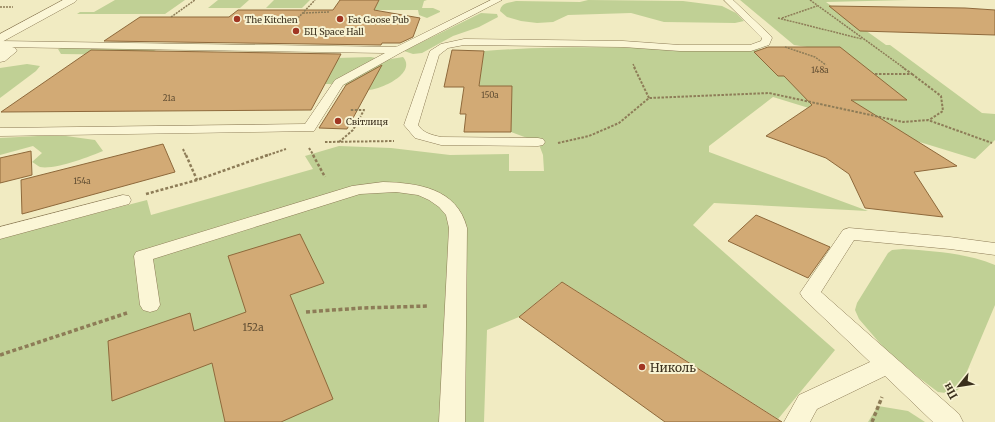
<svg xmlns="http://www.w3.org/2000/svg" width="995" height="422" viewBox="0 0 995 422" font-family="Merriweather,serif">
<rect width="100%" height="100%" fill="#f1ebc2"/>
<g fill="#c0d095">
<path d="M115 0H185L165 14H77L80 12H94Z"/>
<path d="M218 0H249L240 8H208Z"/>
<path d="M274 0H310L302 8H266Z"/>
<path d="M345 0H427L424 1 422 8H433L440 11V12L427 18 419 15 418 10H374L379 0Z"/>
<path d="M588 0 683 1 722 6 736 13 744 21 735 23 664 22 631 13 568 15 553 22 537 23 521 21 507 17 500 11C501 3 508 3 516 1L580 2Z"/>
<path d="M740 0H909L826 2 886 45H890L982 113 995 114V140L975 159 773 97 709 146V152L868 211 714 203 693 225 835 350 778 419 564 283H560L519 317 487 330 484 422H0V238L147 200 151 215 313 169 305 156 339 146 391 148 450 155 509 154V171H544L543 155 538 142 511 132 512 86H479L484 51C574 44 665 49 756 49L775 51 834 64 807 47 794 45Z"/>
<path d="M481 13 497 14 498 17 479 27 453 36 422 53 413 54 404 51Z"/>
<path d="M67 46 156 48V50L144 55 61 54 58 49Z"/>
<path d="M371 57 385 60 403 57C418 74 377 92 364 90 357 89 352 86 345 85 338 84 330 84 323 84L336 58Z"/>
<path d="M27 64 40 66 36 71 0 98V68Z"/>
<path d="M38 136H66L95 140 103 151C89 157 54 170 40 167 38 166 34 163 32 162L42 153 33 146 0 155V138Z"/>
<path d="M903 249C934 251 966 253 995 265V305L960 388 953 394 938 392 918 377 884 348 859 319 855 310 857 303 888 253 892 250Z"/>
<path d="M878 406 908 411 925 422H868Z"/>
</g>
<g fill="#d2aa75" stroke="#8e693b">
<path d="M340 0H379L374 10 420 18 413 37 400 43H382L381 45 104 41 140 17H229L238 10H333Z"/>
<path d="M829 6 965 8 995 10V35L860 31Z"/>
<path d="M768 47H840L907 100H851L957 166 914 172 943 217 865 208 849 174 826 158 766 136 812 105 784 76H778L754 52Z"/>
<path d="M91 50 341 54 311 110 1 112Z"/>
<path d="M452 50 484 51 479 86H512L511 132H464L466 114H460L464 87H444Z"/>
<path d="M382 65 347 129 319 128 346 85Z"/>
<path d="M163 144 175 172 22 214 21 180Z"/>
<path d="M31 151 32 175 0 183V158Z"/>
<path d="M756 215 830 247 808 278 728 241Z"/>
<path d="M300 234 324 283 290 295 333 399 281 422H225L212 363 112 401 108 341 190 313 194 331 246 312 228 256Z"/>
<path d="M562 282 782 422H665L519 317Z"/>
</g>
<g fill="none" stroke-linecap="round" stroke-linejoin="round">
<g stroke="#8d7c57" stroke-width="1">
<g id="service">
<path d="M491 0H502L402 52 343 85 314 131 0 136V128L305 124 335 80 385 53 0 47V41L396 47Z"/>
<path d="M724 0H733L771 36 772 38 769 45 751 51H680L623 47 464 45 448 48 439 55 418 125C423 133 432 135 441 137L538 138 543 139 545 142 543 145 538 146 441 145 415 138 404 125 430 51 441 44 464 39 623 41 680 45H750L761 41 762 38Z"/>
<path d="M383 182C418 183 457 188 467 228L465 422H439L449 228 446 215 439 207 429 200 418 195 396 192 360 194 153 259 160 305 157 310 150 312 143 310 140 305 134 256 136 252 352 186Z"/>
<path d="M123 195 129 196 131 200 129 204 0 239V227Z"/>
<path d="M849 228 950 237 995 243V255L950 249 854 240 821 292 959 414 963 422H933L885 376 817 409 810 422H784L799 395 870 362 803 298 800 293 843 230Z"/>
</g>
</g>
<g stroke="#8d7c57" stroke-width="1">
<path id="minor" d="M63 0H77L75 2 0 43 15 48 17 51 5 61 0 62V34Z"/>
</g>
<g stroke="#8d7c57" stroke-width="1.5" stroke-dasharray="2 1" stroke-linecap="butt">
<path d="M810 0 904 68"/>
<path d="M0 7H13"/>
<path d="M303 13 330 12"/>
<path d="M171 17 195 0"/>
<path d="M298 18 315 0"/>
<path d="M778 18 862 39"/>
<path d="M782 18 817 6"/>
<path d="M785 47 815 57 826 65"/>
<path d="M633 64 635 68"/>
</g>
<g stroke="#8d7c57" stroke-width="2" stroke-dasharray="2.5 1.5" stroke-linecap="butt">
<path d="M634 67 649 98"/>
<path d="M875 74H912L902 67"/>
<path d="M912 74 941 96 943 111 929 120"/>
<path d="M325 142 394 141"/>
<path d="M339 142 353 130 364 110H350"/>
<path d="M558 143 589 136 619 123 649 98 769 93 903 122 928 120 992 143"/>
<path d="M309 148 314 156"/>
<path d="M183 149 186 156"/>
<path d="M265 156 286 149"/>
</g>
<g stroke="#8d7c57" stroke-width="2.5" stroke-dasharray="3 2" stroke-linecap="butt">
<path d="M186 155 197 180"/>
<path d="M313 155 325 177"/>
<path d="M146 194 197 180 268 155"/>
</g>
<g stroke="#8d7c57" stroke-width="3.5" stroke-dasharray="4 2.5" stroke-linecap="butt">
<path d="M306 312 361 308 429 306"/>
<path d="M0 355 127 313"/>
<path d="M872 422 882 397"/>
</g>
<use href="#service" fill="#fbf6d6" fill-rule="evenodd"/>
<use href="#minor" fill="#fbf6d6" fill-rule="evenodd"/>
</g>
<g fill="#a13623" stroke="#f8f3d2" stroke-width="1.5">
<circle cx="237" cy="19" r="4"/>
<circle cx="340" cy="19" r="4"/>
<circle cx="296" cy="31" r="4"/>
<circle cx="338" cy="121" r="4"/>
<circle cx="642" cy="367" r="4"/>
</g>
<g text-anchor="middle" dominant-baseline="central" stroke-width="4" stroke-linejoin="round" paint-order="stroke">
<g font-size="8" fill="#614e33">
<text x="820" y="70">148а</text>
<text x="490" y="95">150а</text>
<text x="169" y="98">21а</text>
<text x="82" y="181">154а</text>
</g>
<g font-size="9" fill="#3b301d" stroke="#f8f3d2" text-anchor="start">
<text x="245" y="19">The Kitchen</text>
<text x="348" y="19">Fat Goose Pub</text>
<text x="304" y="31">БЦ Space Hall</text>
<text x="346" y="121">Світлиця</text>
</g>
<g font-size="10" fill="#614e33">
<text x="253" y="327">152а</text>
</g>
<g font-size="12" fill="#3b301d" stroke="#f8f3d2" text-anchor="start">
<text x="650" y="367">Николь</text>
</g>
</g>
<g transform="translate(959 386) rotate(240)" stroke="#f8f3d2" stroke-width="3" paint-order="stroke">
<path d="M0-3L7 15L0 10L-7 15Z" fill="#3b301d"/>
<text y="-6" font-size="11" font-weight="bold" text-anchor="middle" fill="#3b301d">Пн</text>
</g>
</svg>
